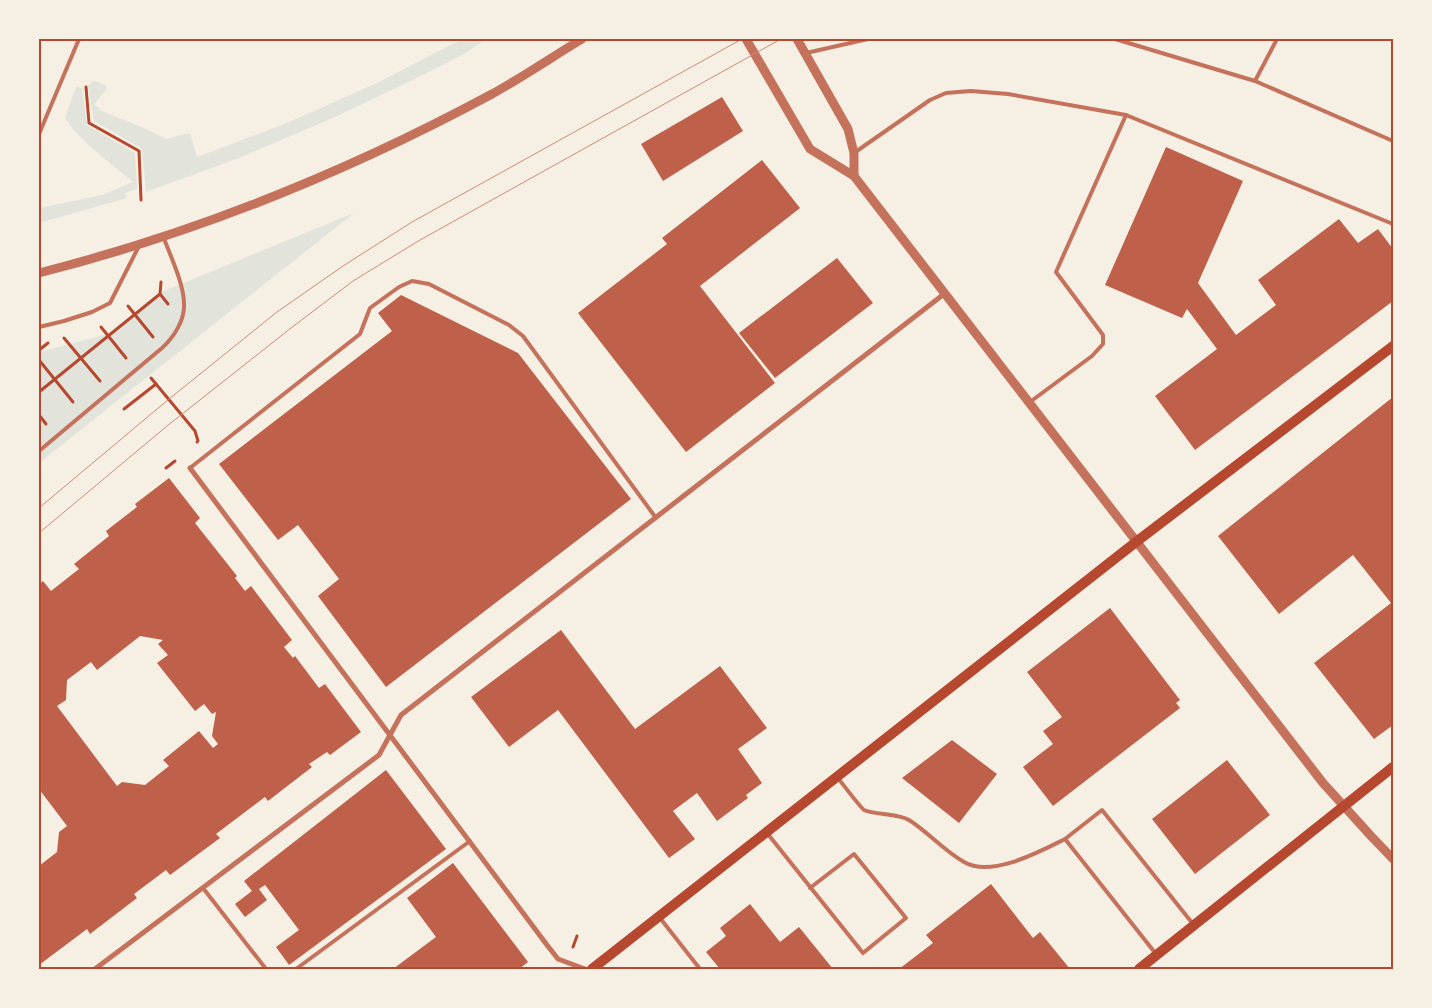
<svg xmlns="http://www.w3.org/2000/svg" width="1432" height="1008" viewBox="0 0 1432 1008" font-family="'Source Sans 3',sans-serif">
<rect width="100%" height="100%" fill="#f6efe4"/>
<g fill="#e2e4dc">
<path d="M462 39H487L462 55 421 76 333 118 239 158 146 192 142 149 94 121 88 86 93 81 99 82 106 86 107 89 95 103V105L102 111 144 128 166 139 190 133 197 157 287 123 375 84Z"/>
<path d="M76 87 82 88 87 125 135 153 137 189 125 193 127 198 39 223V208L102 195 133 182C118 169 70 133 65 117Z"/>
<path d="M354 213 39 463V352L119 331 159 293Z"/>
</g>
<g fill="#bf614a" fill-rule="evenodd">
<path d="M722 97 743 131 663 181 641 144Z"/>
<path d="M1166 147 1243 181 1198 283 1236 335 1276 305 1258 280 1339 219 1358 243 1378 229 1393 249V301L1195 450 1155 396 1217 349 1187 309 1182 318 1105 285Z"/>
<path d="M762 160 800 208 700 286 775 383 686 452 578 313 667 244 662 238Z"/>
<path d="M837 258 873 303 775 378 739 333Z"/>
<path d="M401 295 518 353 631 499 386 687 318 596 339 579 298 525 278 540 219 464 392 331 378 313Z"/>
<path d="M1393 397V725L1374 739 1314 663 1391 603 1353 555 1279 614 1218 536Z"/>
<path d="M169 478 200 518 195 523 237 576 235 578 245 591 251 586 292 640 284 647 293 658 295 656 319 688 325 684 361 732 330 755 327 752 309 764 312 767 268 801 265 797 216 834 220 838 170 875 166 870 134 894 137 898 90 934 87 929 39 965V866L57 852 59 832 67 826 39 789V584L43 581 51 591 79 569 74 564 109 536 106 531 137 507 135 504ZM140 636 163 640 158 644 168 655 157 663 195 711 204 704 212 714 216 712 212 736 218 744 213 748 199 731 163 760 169 766 145 785 122 782 117 786 57 706 66 700 67 680 91 662 97 670Z"/>
<path d="M1110 608 1180 700 1176 703 1180 708 1053 806 1023 767 1053 744 1043 731 1062 717 1027 672Z"/>
<path d="M561 630 635 729 720 666 767 728 738 749 762 783 746 795 748 798 717 821 697 793 673 811 695 839 669 858 558 710 509 747 471 697Z"/>
<path d="M952 740 997 774 959 823 902 778Z"/>
<path d="M1227 760 1270 815 1195 874 1152 819Z"/>
<path d="M386 770 446 849 289 965 276 947 299 930 265 885 259 889 267 900 245 917 235 904 252 891 244 881Z"/>
<path d="M453 863 528 962 519 969H393L436 937 407 898Z"/>
<path d="M991 884 1033 938 1040 932 1070 969H899L933 943 926 935Z"/>
<path d="M750 904 780 942 799 927 833 969H720L706 952 726 936 720 928Z"/>
</g>
<g fill="none" stroke-linecap="round" stroke-linejoin="round">
<g stroke="#b5482f" stroke-width="3">
<path d="M86 87 89 123 139 151 141 200"/>
<path d="M161 282 160 294 168 304"/>
<path d="M128 306 153 337"/>
<path d="M101 327 126 358"/>
<path d="M64 338 100 381"/>
<path d="M39 350 48 343"/>
<path d="M39 360 73 402"/>
<path d="M151 378 195 431 198 441 197 442"/>
<path d="M39 392 160 294"/>
<path d="M124 409 156 384"/>
<path d="M39 415 46 424"/>
<path d="M166 468 175 461"/>
<path d="M573 947 577 936"/>
</g>
<g stroke="#c5725c" stroke-width="4">
<path d="M1115 39 1255 81 1393 141"/>
<path d="M806 53 868 39"/>
<path d="M1255 81 1277 39"/>
<path d="M1126 115 1393 224"/>
<path d="M39 134 79 39"/>
<path d="M854 153 930 100 946 93 971 91 1008 94 1126 115 1056 272 1103 335V344L1092 356 1030 402"/>
<path d="M39 327 64 321 92 312 110 303 139 246"/>
<path d="M39 451 162 348C174 337 185 320 184 304 184 284 170 255 163 236"/>
<path d="M190 468 360 334 370 308 399 287 412 281 429 284 509 325 523 336 656 518"/>
<path d="M837 777C842 783 860 807 864 810 875 815 898 813 909 820 928 832 944 851 964 862 991 878 1039 852 1065 839"/>
<path d="M767 833 863 953 906 918 854 854 810 888"/>
<path d="M203 888 266 969"/>
<path d="M660 918 700 969"/>
<path d="M1156 954 1065 839 1102 810 1193 924"/>
<path d="M296 969 470 841"/>
</g>
<g stroke="#c5725c" stroke-width="5">
<path d="M190 468 547 945 558 959 585 969"/>
<path d="M95 969 379 755 401 715 944 294"/>
</g>
<g stroke="#c5725c" stroke-width="9">
<path d="M746 39 810 149 854 176 1323 783 1371 836 1393 859"/>
<path d="M797 39 848 129 854 153V176"/>
<path d="M39 273C196 233 349 171 492 94 523 77 552 57 582 39"/>
</g>
<g stroke="#b5482f" stroke-width="10">
<path d="M592 969 1136 542 1393 346"/>
<path d="M1139 969 1393 767"/>
</g>
<g stroke="#cf8b77" stroke-width="1">
<path d="M39 508 169 399 277 312 343 266 412 222 742 39"/>
<path d="M39 533 167 426 291 328 353 281 420 240 781 39"/>
</g>
</g>
<rect width="1432" height="1008" fill="none" stroke="#f6efe4" stroke-width="80"/>
<rect x="40" y="40" width="1352" height="928" fill="none" stroke="#b5482f" stroke-width="2"/>
</svg>
